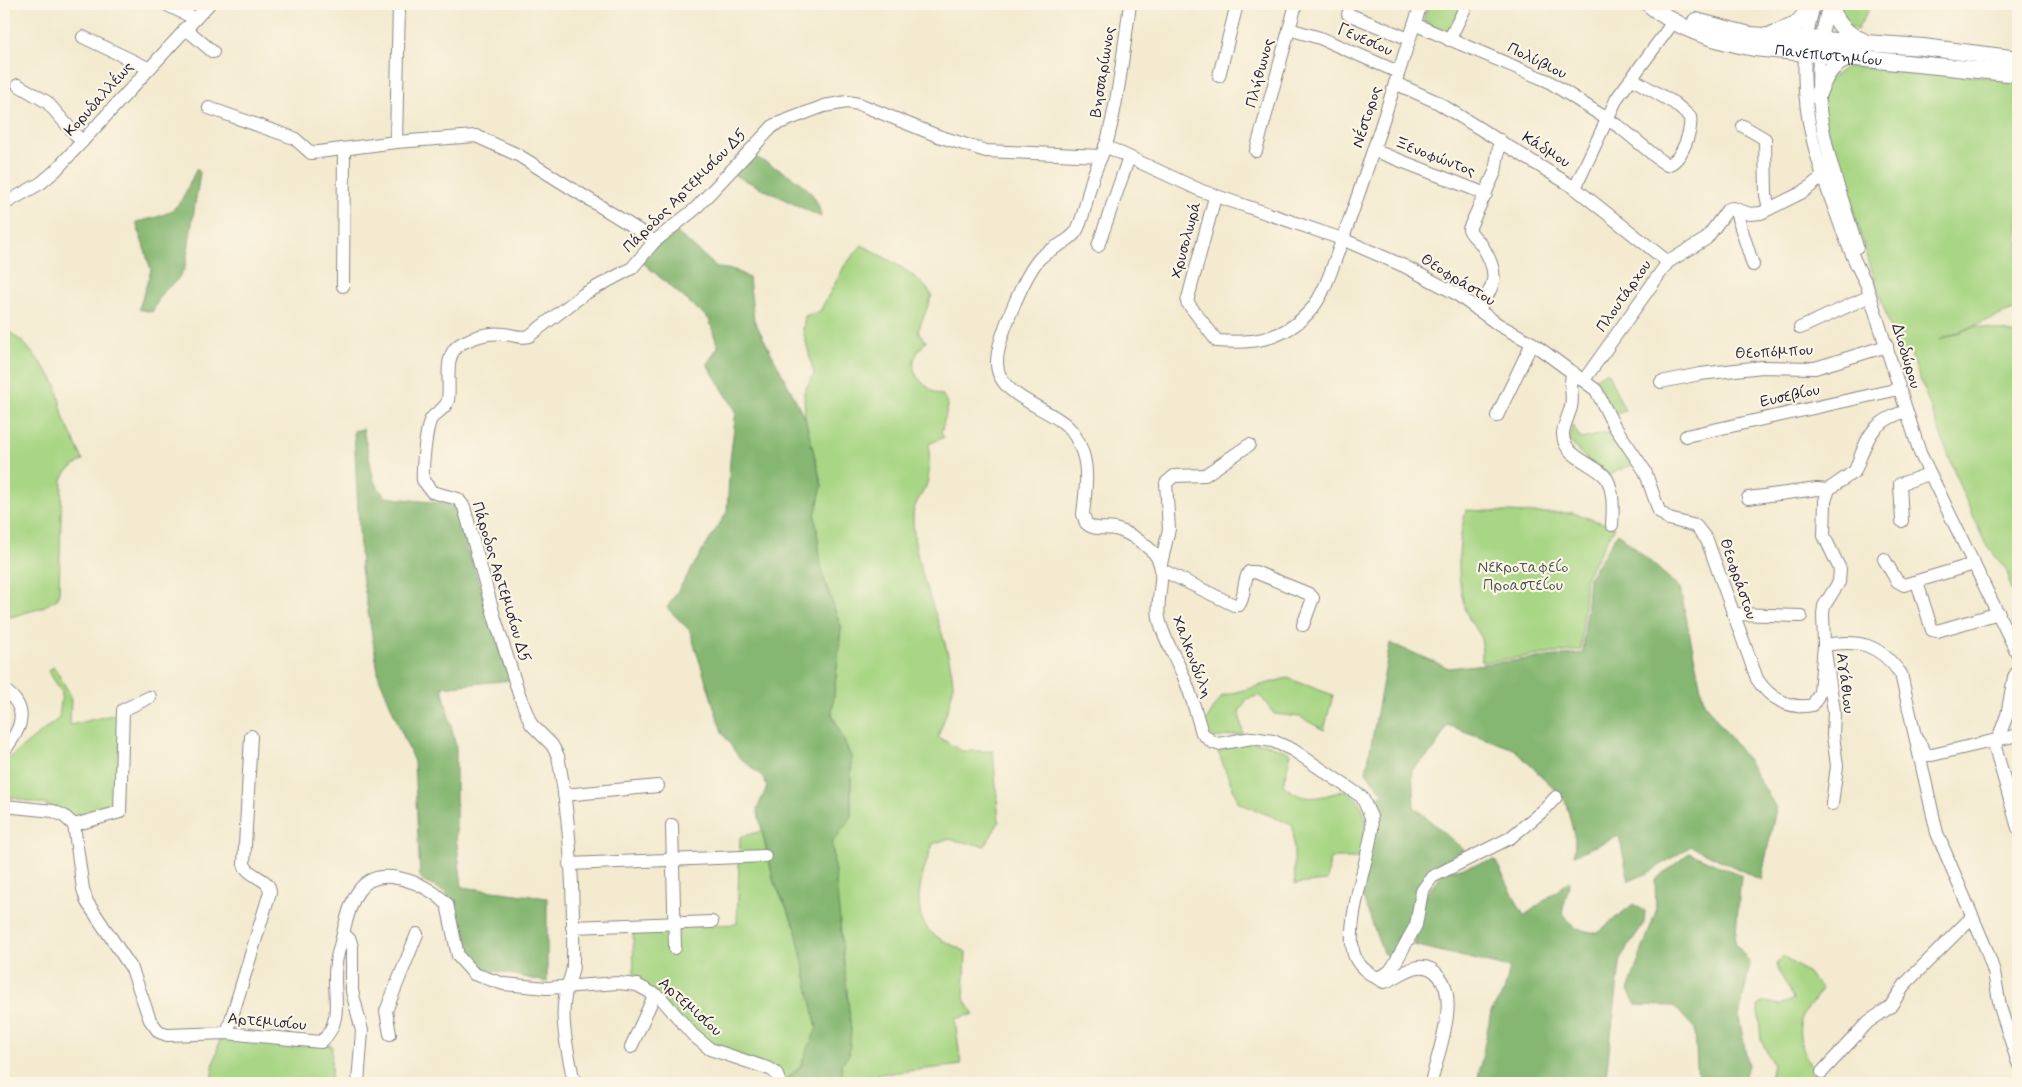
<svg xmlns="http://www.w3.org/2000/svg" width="2022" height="1087" viewBox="0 0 2022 1087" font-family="Mynerve,sans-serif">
<rect width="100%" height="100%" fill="#fcf5e5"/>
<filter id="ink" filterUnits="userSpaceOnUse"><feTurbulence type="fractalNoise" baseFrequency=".02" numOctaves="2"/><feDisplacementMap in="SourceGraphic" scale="10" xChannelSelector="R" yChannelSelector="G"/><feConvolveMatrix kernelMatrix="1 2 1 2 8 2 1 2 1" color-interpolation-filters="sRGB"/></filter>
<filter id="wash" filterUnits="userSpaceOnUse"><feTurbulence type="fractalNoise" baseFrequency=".0096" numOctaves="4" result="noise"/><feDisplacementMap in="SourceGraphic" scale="20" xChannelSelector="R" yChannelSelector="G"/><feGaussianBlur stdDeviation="1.12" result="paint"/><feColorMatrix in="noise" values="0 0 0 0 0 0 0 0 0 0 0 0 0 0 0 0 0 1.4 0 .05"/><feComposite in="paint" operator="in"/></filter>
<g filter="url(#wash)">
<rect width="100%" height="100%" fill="#f3eacf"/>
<g fill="#a8d684" stroke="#657c60">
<path d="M1429 4H1463L1447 34 1423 21Z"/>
<path d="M1837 4H1872L1857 30 1845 24Z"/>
<path d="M1848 66 2018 80V308L1939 340 1976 326 2018 334V601L2010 588 2008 572 1985 543 1961 489 1910 352 1899 356 1823 116 1824 83Z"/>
<path d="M862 245C886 259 916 272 932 295L918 331 926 342C909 359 909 374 929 388 933 391 937 395 943 395L948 406 941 433 944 437 929 444C929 457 931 474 926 486 921 497 913 504 913 516 912 573 947 626 953 682 954 695 942 724 938 737L962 751H993L999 822 985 846 947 839 933 844C924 869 907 912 932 933 941 941 956 946 966 952L964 999 974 1014 955 1019 961 1065 873 1075 876 1083H844L841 1064 849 1055 832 843 851 817V757L832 714 841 628 822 573 815 515 822 486 805 418 804 392 814 374 803 330 805 316 820 311 845 265Z"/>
<path d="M4 328 24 343 49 373 56 385 64 419 83 460 67 471 62 479 59 592 57 599 41 608 4 619Z"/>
<path d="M1607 371 1625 411 1614 415 1594 379Z"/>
<path d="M1572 425 1581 439 1612 432 1636 464 1618 470 1610 476 1585 458 1570 442Z"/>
<path d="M1466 510 1527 513H1573L1615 527 1586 576 1581 650 1482 662C1481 654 1483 642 1480 635 1477 629 1472 625 1469 619 1455 584 1457 545 1466 510Z"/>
<path d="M54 667 71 696 70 725 116 714 120 724 119 809 72 818 47 805 4 796V762L59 718 62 693 48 670Z"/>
<path d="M1287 678 1333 695 1324 730 1300 717 1274 714 1260 695 1247 699 1239 712 1243 734 1214 738 1202 727 1222 696Z"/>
<path d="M1245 741 1267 744 1291 753 1283 785C1306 805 1319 797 1346 790 1373 807 1366 832 1360 858H1330L1327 881 1295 884 1293 825 1239 803 1218 752Z"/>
<path d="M762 831 774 882 795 926 818 1028 800 1067 782 1083 779 1074 716 1048 634 980 633 928 737 924 740 837Z"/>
<path d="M1783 957 1808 973 1822 989C1816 998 1807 1008 1802 1018 1793 1038 1811 1067 1821 1083H1769L1773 1065 1761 1040 1758 1005 1765 1002 1780 1005 1793 1000C1790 985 1778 977 1777 962Z"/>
<path d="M221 1035 296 1040 332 1046 331 1083H212L213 1066Z"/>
</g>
<g fill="#86b772" stroke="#546c56">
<path d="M756 157C783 173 817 183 821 217L734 175Z"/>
<path d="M197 168 200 173 185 268 177 280 162 293 152 312 139 309 151 270 136 222C181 213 178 207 197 168Z"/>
<path d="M675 231 718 268 735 270 749 278 754 320 805 418 822 486 815 515 822 573 841 628 832 714 851 757V817L832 843 851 1030 849 1055 841 1064 844 1083H782L800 1067 817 1028 795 926 774 882 757 809 767 787 764 778 738 756 722 732 690 631 667 608 727 512 730 461 736 411 707 364 718 347 709 319 642 262 660 242Z"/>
<path d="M363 429 374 481 385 497 449 504 454 507 511 680 442 687 456 747V836L462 887 547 898V982L478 967 467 956 456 912 446 892 424 882 420 876 414 762 379 677 361 569 354 431Z"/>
<path d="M1618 533 1680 588 1704 703 1749 762 1776 808 1761 880 1691 846 1648 873 1629 881 1619 836 1574 855 1575 839 1565 799 1514 749 1447 725 1434 750 1412 770 1414 807 1464 850 1426 879 1413 926 1395 958 1383 953 1362 895 1369 800 1384 794 1366 772 1390 643 1449 668 1583 653 1589 577Z"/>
<path d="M1689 853 1741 875 1735 942 1750 964 1739 1017 1748 1065 1743 1083H1698L1695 1029 1674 1006 1636 1005 1628 990 1656 911 1655 880Z"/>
<path d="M1495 860 1524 916 1570 881 1562 913 1575 929 1597 933 1633 904 1645 911 1644 923 1621 957 1605 1083H1477L1491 1012 1504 992 1510 968 1414 945 1424 897 1443 872Z"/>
</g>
</g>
<g filter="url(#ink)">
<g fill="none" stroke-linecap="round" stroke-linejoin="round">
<g stroke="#8a8685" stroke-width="14">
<g id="minor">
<path d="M165 4 194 18"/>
<path d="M1130 4C1124 48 1119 94 1108 138 1104 153 1096 166 1092 180 1087 196 1085 213 1078 228 1072 242 1051 247 1040 258 1025 274 997 339 997 362 996 395 1046 407 1066 425 1074 432 1080 444 1083 454 1089 473 1085 495 1083 514L1086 523C1094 531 1105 527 1115 529 1128 532 1144 543 1153 552 1170 570 1155 596 1159 618 1163 638 1175 656 1183 675 1191 693 1196 713 1202 733L1212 742 1218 744 1252 738 1273 741 1293 750 1362 797 1371 817 1372 829C1368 861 1343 929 1355 957 1360 969 1373 976 1384 982 1396 979 1406 968 1419 967 1427 966 1434 970 1439 976 1460 999 1437 1055 1431 1083"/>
<path d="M1829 4C1802 99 1830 157 1857 247"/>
<path d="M1814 5C1793 77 1809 142 1835 210 1844 235 1853 260 1866 283L1920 453 2018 655"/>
<path d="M1348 14 1409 39"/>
<path d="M1414 24 1548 81 1621 128 1661 161 1667 165C1682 161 1692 131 1690 117L1674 103 1631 78"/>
<path d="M185 28 213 52"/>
<path d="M1289 29 1320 38 1398 72"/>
<path d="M83 37 148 68"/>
<path d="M1449 40 1467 4"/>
<path d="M1219 76 1237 4"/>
<path d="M1395 83 1437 102 1575 188 1668 262"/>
<path d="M18 85 47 102 82 142"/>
<path d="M209 108 294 138 311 153 396 142 476 136 518 155 643 233 654 242"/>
<path d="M1743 126 1765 139 1766 195 1769 209"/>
<path d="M396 142 399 4"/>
<path d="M1105 146 1202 191 1342 239 1404 266 1455 293 1499 325 1532 343 1596 390 1613 424 1645 471 1659 511 1669 519 1696 526 1707 540 1757 679C1770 699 1790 710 1813 705L1820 692 1824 645C1860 639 1879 644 1901 674L1937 833 1987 951 1994 972 2000 1007 2018 1063"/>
<path d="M1373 150 1486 194"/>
<path d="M1256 151 1296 4"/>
<path d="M1575 188 1617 98 1674 21"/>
<path d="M1215 197 1187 302 1217 341C1253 344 1284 340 1310 311 1325 295 1335 259 1343 238 1371 161 1395 82 1421 4"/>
<path d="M4 204 41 183 55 171 209 4"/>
<path d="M1735 209 1753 265"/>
<path d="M1098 246 1129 157"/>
<path d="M343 286 344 149"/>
<path d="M1478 310C1496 284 1500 273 1481 244 1477 239 1471 235 1469 229L1495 172 1500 140"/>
<path d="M1800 328 1870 296"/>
<path d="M1573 372C1568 383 1574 395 1571 407 1569 415 1564 424 1563 433 1562 458 1598 464 1607 479 1614 492 1613 510 1612 525"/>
<path d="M1584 380 1668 262 1706 239 1728 209 1733 208 1750 214 1761 213 1803 192 1831 170"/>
<path d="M1661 382 1700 374 1762 367 1815 368 1887 346"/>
<path d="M1497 416 1532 343"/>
<path d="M1686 436 1899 389"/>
<path d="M1748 498 1817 489 1828 490"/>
<path d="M1902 521 1900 484 1929 474"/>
<path d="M1884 559 1897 581 1904 585 1974 564"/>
<path d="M1161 564 1169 529 1166 483 1174 476 1205 475 1249 445"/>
<path d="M1162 570 1234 605H1239C1246 595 1242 582 1249 572H1255L1309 594 1313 598 1303 625"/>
<path d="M1917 582 1932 630 1937 631 1999 613"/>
<path d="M1733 614 1801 616"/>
<path d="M2018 670 2014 677 2007 715 1995 747 2018 828"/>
<path d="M4 690C31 709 21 729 4 751"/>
<path d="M1918 741 1927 755H1932L2018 735"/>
<path d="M564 795 658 786"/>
<path d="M1832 804 1837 766 1833 735 1834 711 1824 645 1823 614 1824 606 1839 582 1840 569 1824 536 1825 501 1829 489 1855 471C1868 438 1868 424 1906 411"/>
<path d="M4 806 53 811 64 816 74 825 83 889 87 902 132 969 150 1020 159 1032 167 1035 227 1033 321 1042C346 1020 331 991 336 963 338 951 342 940 344 929 351 903 358 873 392 877 413 880 432 889 447 904L458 956 474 974 504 984 547 988 618 983 637 985 661 998 693 1035 710 1049 770 1069 776 1073 780 1083"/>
<path d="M74 825 120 812 123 710 150 697"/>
<path d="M672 825 675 948"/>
<path d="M569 864 765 856"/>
<path d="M572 927 712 922"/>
<path d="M343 933 350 940 352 947V991L362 1031 358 1083"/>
<path d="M1377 978 1389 972 1394 965 1416 925 1422 891 1432 877 1510 838 1545 809 1556 797"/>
<path d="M227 1033 270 892C270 878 248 877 244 864L251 736"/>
<path d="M390 1034 386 1011 417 934"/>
<path d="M631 1047 655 994"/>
<path d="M1822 1072 1868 1022 1890 1007 1906 983 1971 918"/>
<path d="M574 1083C569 1056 560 1024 565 997 566 985 573 976 573 964 574 896 571 823 558 756L552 745 531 724 519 694 495 619 464 507 458 499 432 492 423 480C422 469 426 428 431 419 436 412 446 409 448 400 451 383 442 353 462 343 474 337 489 332 503 334 512 334 519 339 529 336L584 294 632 268 654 242 695 209 774 125 824 106 847 102 859 104 938 136 986 151 1101 156"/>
</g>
</g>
<g stroke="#8a8685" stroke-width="18">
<g id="major">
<path id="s1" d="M1649 4C1678 30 1717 41 1754 48L2018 74"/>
<path d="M1831 4C1834 22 1846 34 1863 41"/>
<path d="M1696 21 1750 35 1923 47 2018 59"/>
<path d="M1773 34 1796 25 1814 4"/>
<path d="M1817 96C1824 78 1831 62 1851 58"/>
</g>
</g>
<use href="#minor" stroke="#fff" stroke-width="12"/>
<use href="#major" stroke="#fff" stroke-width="16"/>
</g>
</g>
<g text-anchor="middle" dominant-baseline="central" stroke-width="4.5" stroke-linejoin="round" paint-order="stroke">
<g font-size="16" fill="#22223b" stroke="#fcf5e5">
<text transform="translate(1365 40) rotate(24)">Γενεσίου</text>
<text stroke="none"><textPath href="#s1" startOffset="190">Πανεπιστημίου</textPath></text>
<text transform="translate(1537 61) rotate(26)">Πολύβιου</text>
<text transform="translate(1103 72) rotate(-81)">Βησσαρίωνος</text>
<text transform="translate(1260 73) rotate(-75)">Πλήθωνος</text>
<text transform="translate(99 99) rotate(-48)">Κορυδαλλέως</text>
<text transform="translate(1367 117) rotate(-72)">Νέστορος</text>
<text transform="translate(1546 150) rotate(32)">Κάδμου</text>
<text transform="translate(1435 157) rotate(21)">Ξενοφώντος</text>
<text transform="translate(685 191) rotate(-45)">Πάροδος Αρτεμισίου Δ5</text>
<text transform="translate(1186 240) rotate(-75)">Χρυσολωρά</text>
<text transform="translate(1458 280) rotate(32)">Θεοφράστου</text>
<text transform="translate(1624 296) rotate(-55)">Πλουτάρχου</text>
<text transform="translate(1774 352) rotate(-3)">Θεοπόμπου</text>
<text transform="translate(1906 356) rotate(73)">Διοδώρου</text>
<text transform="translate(1790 396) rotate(-12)">Ευσεβίου</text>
<text transform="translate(1738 579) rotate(71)">Θεοφράστου</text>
<text transform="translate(501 582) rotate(73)">Πάροδος Αρτεμισίου Δ5</text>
<text transform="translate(1192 657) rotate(69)">Χαλκονδύλη</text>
<text transform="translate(1845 683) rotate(83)">Αγάθιου</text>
<text transform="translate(690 1007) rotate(42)">Αρτεμισίου</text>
<text transform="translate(267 1022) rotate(5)">Αρτεμισίου</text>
</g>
<g font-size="16" fill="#4a5851" stroke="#fcf5e5">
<text x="1523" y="567">Νεκροταφείο<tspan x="1523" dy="18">Προαστείου</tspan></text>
</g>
</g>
<rect width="2022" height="1087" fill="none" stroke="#fcf5e5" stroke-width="20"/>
</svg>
